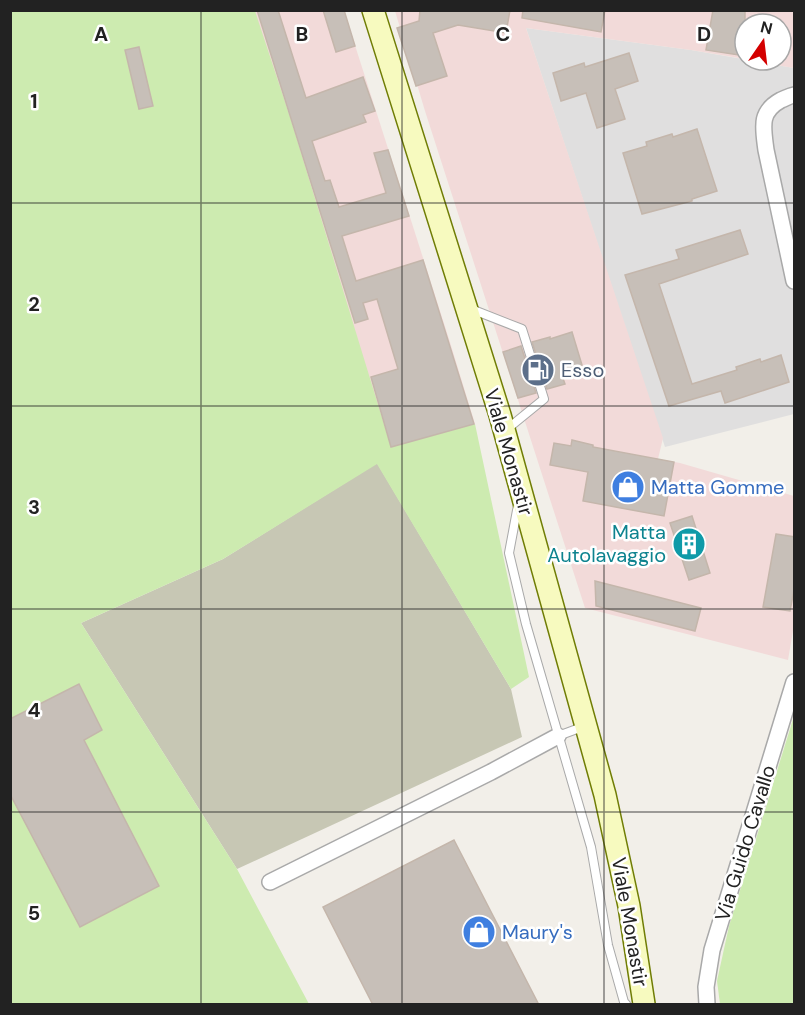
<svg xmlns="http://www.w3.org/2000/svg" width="805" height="1015" viewBox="0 0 805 1015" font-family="'DM Sans',sans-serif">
<rect width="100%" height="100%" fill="#f2efe9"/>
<path fill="#e0dfdf" d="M526 28 691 50 794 68V414L665 447Z"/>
<g fill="#f2dad9">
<path d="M252 11H344L449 339 475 424 390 452Z"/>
<path d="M395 11H794V68L748 60H781V24H745V59L691 50 526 28 663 438 658 459 680 463 794 496V625L788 660 585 608 425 111Z"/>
</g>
<path fill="#c7c7b4" d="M377 463 511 689 522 737 237 869 81 623 223 559Z"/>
<g fill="#cdebb0">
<path d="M10 11H255L291 120 391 447 475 424 529 677 511 689 377 464 223 559 81 623 237 869 309 1004H11Z"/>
<path d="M794 716V1004H720L717 981 729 926Z"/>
</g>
<g fill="#c7bfb8" stroke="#c4b6ab" stroke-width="1.5">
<path d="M257 10H278L306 98 363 77 375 111 363 115 366 122 312 141 325 181 330 180 339 207 386 193 374 153 388 150 409 216 342 236 356 281 423 260 474 424 391 447 371 377 398 369 377 299 363 303 368 319 355 323Z"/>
<path d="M323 10H344L355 46 336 52Z"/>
<path d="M420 10H510L506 33 458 25 433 33 447 76 416 86 397 28 419 21Z"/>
<path d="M523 10H605L601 32 522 18Z"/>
<path d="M713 10H745V56L706 50Z"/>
<path d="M139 47 153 106 139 109 125 50Z"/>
<path d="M629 53 638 81 615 89 625 119 597 128 586 93 561 101 553 73 584 63 585 67Z"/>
<path d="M697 129 717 191 692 199V201L642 214 623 153 647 146 646 142 672 134 673 137Z"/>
<path d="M740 230 748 254 659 284 692 384 737 370 736 367 760 359 761 362 781 355 789 382 725 403 721 391 669 406 625 275 679 259 676 250Z"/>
<path d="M572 332 582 365 561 373 565 384 547 389 532 342 550 337V339Z"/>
<path d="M521 346 536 393 518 398 503 352Z"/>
<path d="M572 440 593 445V447L674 462 664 516 583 501 588 472 550 465 554 443 571 446Z"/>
<path d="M692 516 710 573 689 580 670 523Z"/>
<path d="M776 534 795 537V585L790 611 763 607Z"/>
<path d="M595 581 701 608 695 631 596 606Z"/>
<path d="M79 684 102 730 84 740 159 886 80 927 10 794V719Z"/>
<path d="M454 840 539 1005H373L323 907Z"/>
</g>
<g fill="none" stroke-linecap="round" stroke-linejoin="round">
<g stroke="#a9a9a9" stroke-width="10">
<g id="service">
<path d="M471 309 522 329 544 399 506 430"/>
<path d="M518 505 509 553 526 624 591 847 608 945 624 1002 626 1004"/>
<path d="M558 736 585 726"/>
</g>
</g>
<g stroke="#a9a9a9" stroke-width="18">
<g id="minor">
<path d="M794 95C789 96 786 98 781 100 759 112 763 127 766 150L794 281"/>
<path d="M270 882 491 772 558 736"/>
<path d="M707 1004 706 987 712 950 794 682"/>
</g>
</g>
<g stroke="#707d05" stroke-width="24">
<path id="secondary" d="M373 10 500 415 605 795 629 906 644 1004"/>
</g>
<use href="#service" stroke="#fff" stroke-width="8"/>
<use href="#minor" stroke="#fff" stroke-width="15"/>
<use href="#secondary" stroke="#f7fabf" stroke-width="21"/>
</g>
<path fill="none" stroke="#222" stroke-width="1.5" stroke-opacity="0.55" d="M201 10V1004M402 10V1004M604 10V1004M10 203H794M10 406H794M10 609H794M10 812H794"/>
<defs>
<g id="fuel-disc" transform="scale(1.725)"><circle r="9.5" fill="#5c6f8a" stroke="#fff"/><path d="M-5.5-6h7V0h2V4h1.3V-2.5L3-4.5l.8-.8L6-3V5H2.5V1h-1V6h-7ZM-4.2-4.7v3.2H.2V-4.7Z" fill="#fff"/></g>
<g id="shop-disc" transform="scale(1.725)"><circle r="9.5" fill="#3f7fe0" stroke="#fff"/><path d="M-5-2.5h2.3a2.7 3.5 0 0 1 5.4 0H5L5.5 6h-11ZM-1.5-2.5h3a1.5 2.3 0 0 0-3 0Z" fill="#fff"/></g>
<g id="building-disc" transform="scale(1.725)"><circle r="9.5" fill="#0f9aa8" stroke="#fff"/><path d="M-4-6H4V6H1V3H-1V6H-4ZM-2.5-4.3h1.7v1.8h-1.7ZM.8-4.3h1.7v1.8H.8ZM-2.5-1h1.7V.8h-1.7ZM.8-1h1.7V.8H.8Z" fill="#fff"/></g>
</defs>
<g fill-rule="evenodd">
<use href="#fuel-disc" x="538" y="370"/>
<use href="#shop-disc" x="628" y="487"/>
<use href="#building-disc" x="689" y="544"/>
<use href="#shop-disc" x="479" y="932"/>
</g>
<g text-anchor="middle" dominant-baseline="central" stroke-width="5" stroke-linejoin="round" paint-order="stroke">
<g font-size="20" fill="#4e5e75" stroke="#fff" text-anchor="start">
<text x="561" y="370">Esso</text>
</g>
<g font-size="20" fill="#222" stroke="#fff">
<text transform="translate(509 452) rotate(74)">Viale Monastir</text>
<text transform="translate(745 843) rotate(-73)">Via Guido Cavallo</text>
<text transform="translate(630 922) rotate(80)">Viale Monastir</text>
</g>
<g font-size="20" fill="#366cbe" stroke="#fff" text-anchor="start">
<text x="651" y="487">Matta Gomme</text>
<text x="502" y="932">Maury's</text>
</g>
<g font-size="20" fill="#0d838f" stroke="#fff" text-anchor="end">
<text x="666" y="532">Matta<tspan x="666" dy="23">Autolavaggio</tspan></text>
</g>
</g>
<g font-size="20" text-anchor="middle" font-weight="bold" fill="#222" stroke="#fff" stroke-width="5" stroke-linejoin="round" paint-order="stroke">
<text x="101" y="41">A</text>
<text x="302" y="41">B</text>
<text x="503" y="41">C</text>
<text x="704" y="41">D</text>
<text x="34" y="108">1</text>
<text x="34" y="311">2</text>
<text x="34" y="514">3</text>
<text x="34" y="717">4</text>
<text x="34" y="920">5</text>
</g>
<rect width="805" height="1015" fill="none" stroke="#222222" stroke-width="24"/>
<g transform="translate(763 42) rotate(14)"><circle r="28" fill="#ffffff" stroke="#a7a7a7" stroke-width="1.5"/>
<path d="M0-4.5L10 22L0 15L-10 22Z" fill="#d40000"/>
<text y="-9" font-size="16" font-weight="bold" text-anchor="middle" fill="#222222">N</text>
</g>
</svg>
